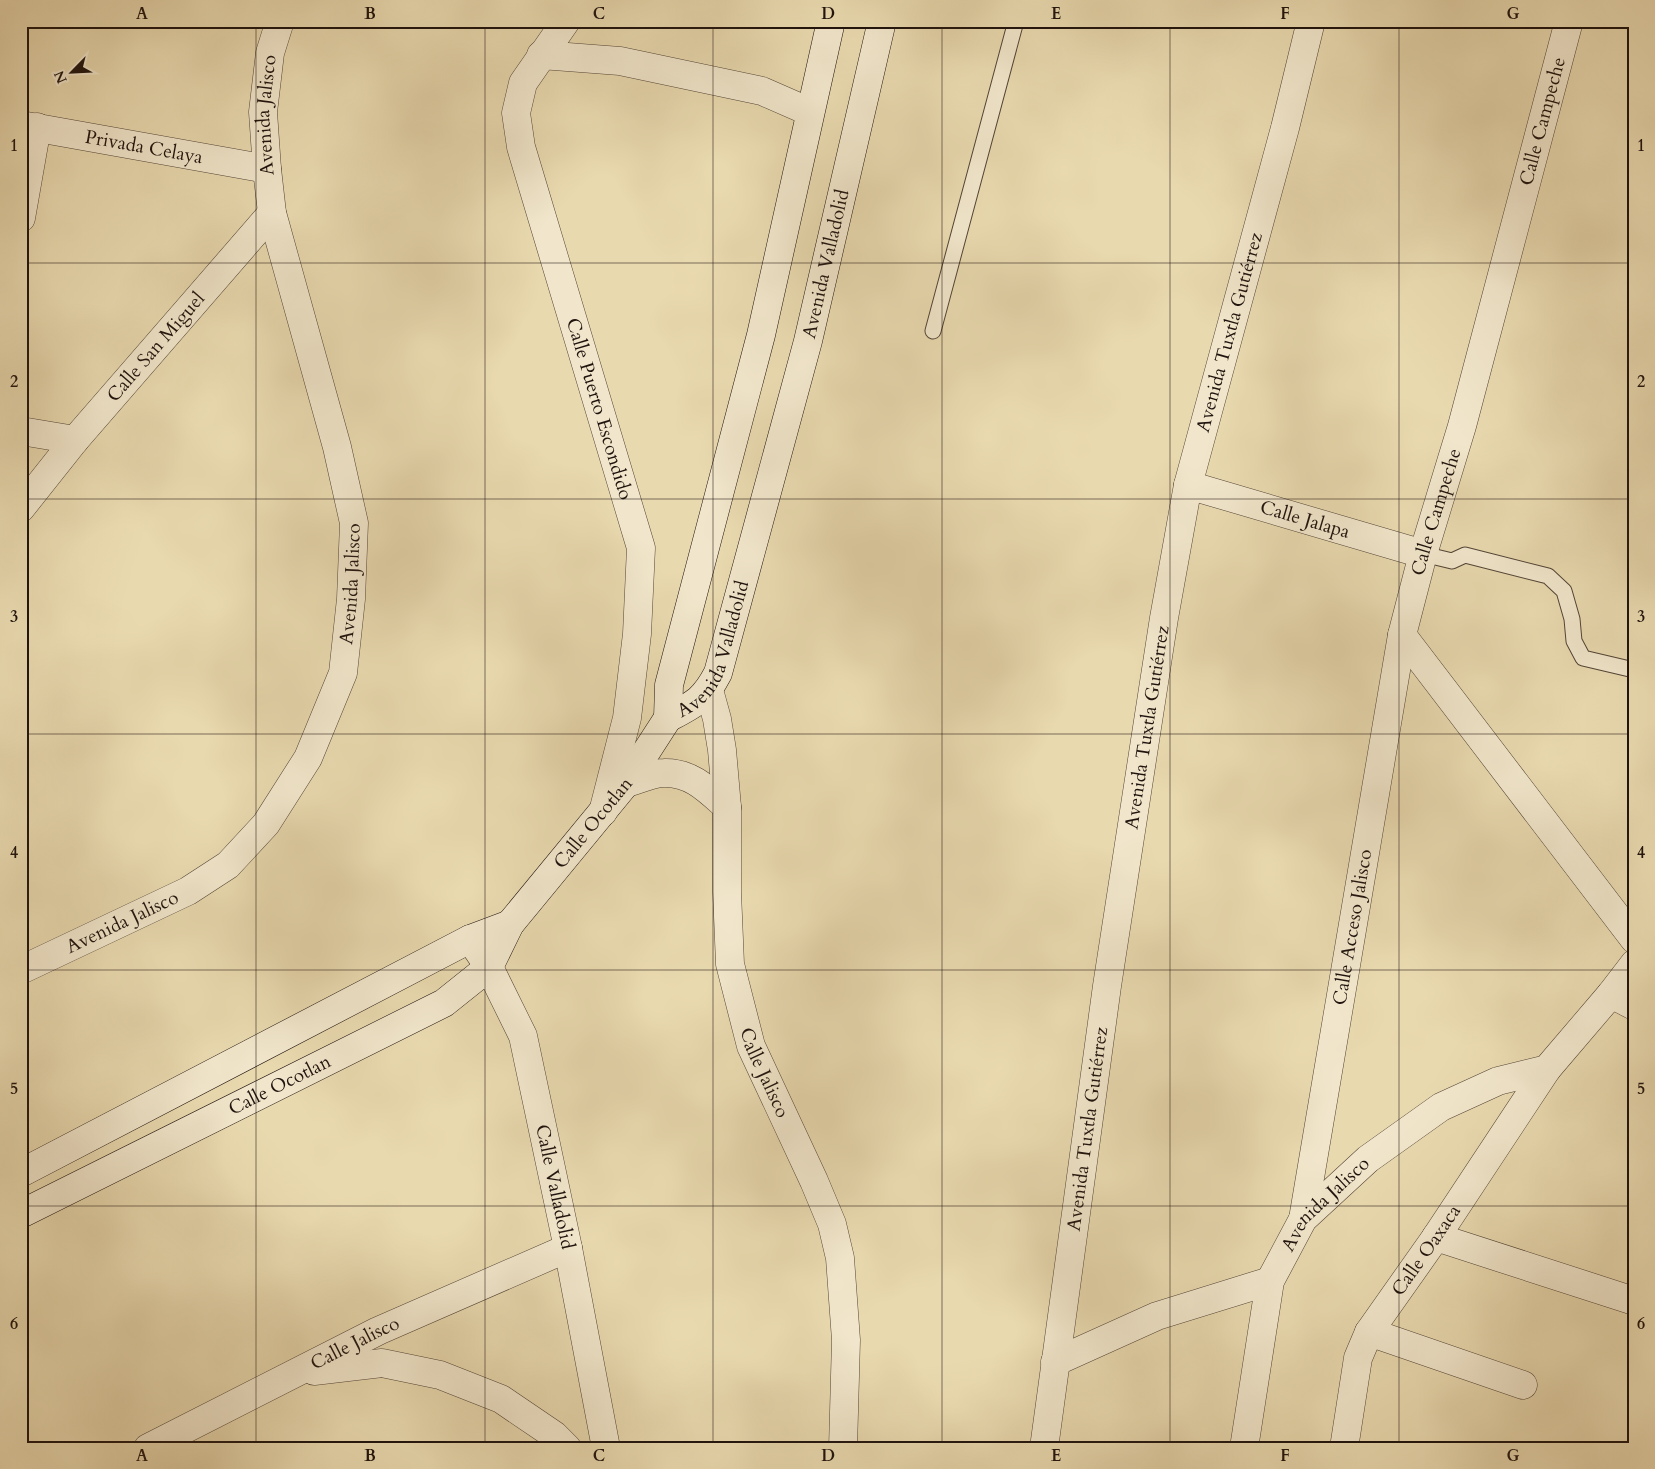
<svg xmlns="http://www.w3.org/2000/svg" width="1655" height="1469" viewBox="0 0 1655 1469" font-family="Cardo,serif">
<rect width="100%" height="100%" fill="#e9d9af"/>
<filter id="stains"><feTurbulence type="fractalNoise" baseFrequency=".004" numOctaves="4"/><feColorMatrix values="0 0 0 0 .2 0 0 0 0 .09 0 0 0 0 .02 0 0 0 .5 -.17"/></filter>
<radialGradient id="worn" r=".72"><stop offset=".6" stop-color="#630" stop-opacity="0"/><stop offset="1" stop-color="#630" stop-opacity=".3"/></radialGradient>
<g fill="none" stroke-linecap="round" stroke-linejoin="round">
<g stroke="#524436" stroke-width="17">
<g id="service">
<path d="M933 331 1016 21"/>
<path d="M1423 554 1452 561 1465 555 1548 576 1564 591 1572 619 1574 641 1583 658 1634 670"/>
</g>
</g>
<g stroke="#524436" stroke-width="29">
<g id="minor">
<path id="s1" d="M566 21 523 83 516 113 521 147 641 548 637 634 627 718 603 812"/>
<path d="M541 55 620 61 762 91 810 112"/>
<path id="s2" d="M21 125 267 169"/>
<path d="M21 218 37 127"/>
<path d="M21 431 75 440"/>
<path id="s3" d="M1188 485 1423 554"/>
<path id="s4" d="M21 508 75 440 272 213"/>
<path d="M1402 635 1634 939"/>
<path id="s5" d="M709 690 717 719 722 750 727 807V892L730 964 751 1046 814 1181 832 1224 840 1258 846 1340 843 1448"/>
<path id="s6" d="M470 939 489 967 523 1036 568 1248 606 1448"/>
<path d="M1611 994 1634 1006"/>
<path id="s7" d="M1303 1219 1402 635 1423 554 1462 426 1569 21"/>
<path d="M1436 1237 1634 1301"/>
<path d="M1369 1332 1523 1385"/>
<path d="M1055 1362 1157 1316 1270 1281"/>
<path d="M314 1371 382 1363 440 1375 501 1399 554 1435 567 1448"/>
<path id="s8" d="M148 1448 378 1331 568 1248"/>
<path id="s9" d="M1044 1448 1107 986 1164 618 1188 485 1285 128 1311 21"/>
<path id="s10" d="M1344 1448 1358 1358 1369 1332 1436 1237 1547 1069"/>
</g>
</g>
<g stroke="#524436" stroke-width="29">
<g id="tertiary">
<path d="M626 783C638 780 652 773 664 773 691 772 708 790 727 807"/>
<path id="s11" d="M21 970 188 891 228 865 266 824 308 758 343 673 351 599 354 523 337 447 272 213 267 169 263 112 270 53 280 21"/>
<path id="s12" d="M1244 1448 1270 1281 1303 1219 1368 1159 1441 1107 1498 1081 1547 1069 1611 994 1634 964"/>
</g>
</g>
<g stroke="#1f130e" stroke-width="29">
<g id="secondary">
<path id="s13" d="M668 718C695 704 704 700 718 673L808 341 882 21"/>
<path d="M668 718 669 685 761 335 831 21"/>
<path d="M21 1173 470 939 510 924"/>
<path id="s14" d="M21 1214 444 1003 489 967 510 924 626 783 668 718"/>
</g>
</g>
<use href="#service" stroke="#f1e6cb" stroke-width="15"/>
<use href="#minor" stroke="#f1e6cb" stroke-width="28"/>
<use href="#tertiary" stroke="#f1e6cb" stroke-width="28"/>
<use href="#secondary" stroke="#f1e6cb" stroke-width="28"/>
</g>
<path fill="none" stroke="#1f130e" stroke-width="1" stroke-opacity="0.55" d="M256 21V1448M485 21V1448M713 21V1448M942 21V1448M1170 21V1448M1399 21V1448M21 263H1634M21 499H1634M21 734H1634M21 970H1634M21 1206H1634"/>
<g text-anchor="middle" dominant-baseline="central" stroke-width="4" stroke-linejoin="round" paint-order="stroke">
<g font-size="19" fill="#1f130e" stroke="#f1e6cb">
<text stroke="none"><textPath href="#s11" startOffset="1028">Avenida Jalisco</textPath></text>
<text stroke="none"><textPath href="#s7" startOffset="1125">Calle Campeche</textPath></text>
<text stroke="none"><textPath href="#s2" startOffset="125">Privada Celaya</textPath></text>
<text stroke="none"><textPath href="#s13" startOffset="492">Avenida Valladolid</textPath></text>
<text stroke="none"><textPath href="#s9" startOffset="1132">Avenida Tuxtla Gutiérrez</textPath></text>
<text stroke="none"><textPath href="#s4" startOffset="210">Calle San Miguel</textPath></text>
<text stroke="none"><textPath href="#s1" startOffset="414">Calle Puerto Escondido</textPath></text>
<text stroke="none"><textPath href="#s7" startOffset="720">Calle Campeche</textPath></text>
<text stroke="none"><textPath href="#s3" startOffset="122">Calle Jalapa</textPath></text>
<text stroke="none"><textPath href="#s11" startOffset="548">Avenida Jalisco</textPath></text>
<text stroke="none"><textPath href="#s13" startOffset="88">Avenida Valladolid</textPath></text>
<text stroke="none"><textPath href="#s9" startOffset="728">Avenida Tuxtla Gutiérrez</textPath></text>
<text stroke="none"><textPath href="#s14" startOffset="709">Calle Ocotlan</textPath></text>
<text stroke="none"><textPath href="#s11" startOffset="112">Avenida Jalisco</textPath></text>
<text stroke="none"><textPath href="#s7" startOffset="296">Calle Acceso Jalisco</textPath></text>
<text stroke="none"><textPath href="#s5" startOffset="390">Calle Jalisco</textPath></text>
<text stroke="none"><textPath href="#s14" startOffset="289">Calle Ocotlan</textPath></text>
<text stroke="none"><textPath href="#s9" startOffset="322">Avenida Tuxtla Gutiérrez</textPath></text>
<text stroke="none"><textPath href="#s6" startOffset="265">Calle Valladolid</textPath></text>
<text stroke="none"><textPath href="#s12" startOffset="265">Avenida Jalisco</textPath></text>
<text stroke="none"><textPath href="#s10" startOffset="219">Calle Oaxaca</textPath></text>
<text stroke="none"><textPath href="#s8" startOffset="232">Calle Jalisco</textPath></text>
</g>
</g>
<rect width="1655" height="1469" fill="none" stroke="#e9d9af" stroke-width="55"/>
<g transform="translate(72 72) rotate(246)" stroke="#f1e6cb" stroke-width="4" paint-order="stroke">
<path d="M0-4L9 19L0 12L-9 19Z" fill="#1f130e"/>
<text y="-8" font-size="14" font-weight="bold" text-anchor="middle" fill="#1f130e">N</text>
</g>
<rect x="28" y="28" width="1600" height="1414" fill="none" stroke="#1f130e" stroke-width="2"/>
<g font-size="16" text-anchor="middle" font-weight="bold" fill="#1f130e">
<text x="142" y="19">A</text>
<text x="370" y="19">B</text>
<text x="599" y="19">C</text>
<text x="828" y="19">D</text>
<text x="1056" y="19">E</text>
<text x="1285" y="19">F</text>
<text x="1513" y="19">G</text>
<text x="14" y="151">1</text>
<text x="1641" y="151">1</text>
<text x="14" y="387">2</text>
<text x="1641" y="387">2</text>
<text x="14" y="622">3</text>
<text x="1641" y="622">3</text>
<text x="14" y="858">4</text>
<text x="1641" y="858">4</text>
<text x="14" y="1094">5</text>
<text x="1641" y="1094">5</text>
<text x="14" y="1329">6</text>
<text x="1641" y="1329">6</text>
<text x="142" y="1461">A</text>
<text x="370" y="1461">B</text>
<text x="599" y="1461">C</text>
<text x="828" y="1461">D</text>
<text x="1056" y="1461">E</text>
<text x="1285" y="1461">F</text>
<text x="1513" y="1461">G</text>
</g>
<rect width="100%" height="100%" filter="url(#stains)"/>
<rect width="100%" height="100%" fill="url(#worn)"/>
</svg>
